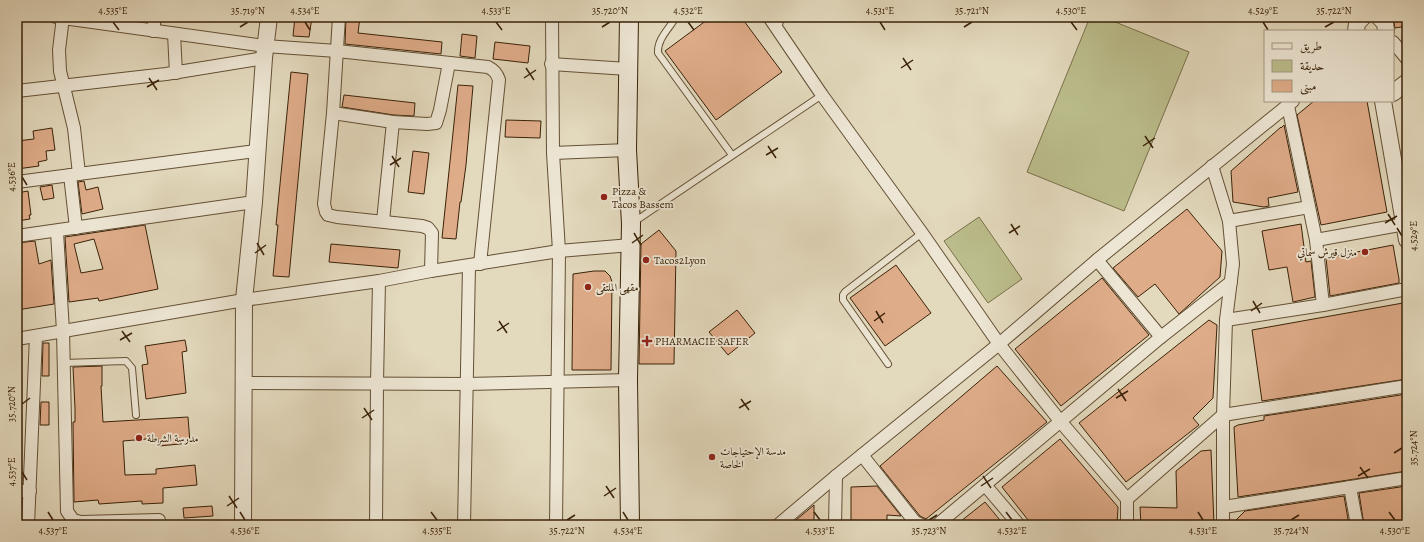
<svg xmlns="http://www.w3.org/2000/svg" width="1424" height="542" viewBox="0 0 1424 542" font-family="Alegreya,Amiri,serif">
<rect width="100%" height="100%" fill="#e3d9bd"/>
<filter id="stains"><feTurbulence type="fractalNoise" baseFrequency=".005" numOctaves="4"/><feColorMatrix values="0 0 0 0 .2 0 0 0 0 .09 0 0 0 0 .02 0 0 0 .5 -.17"/></filter>
<radialGradient id="worn" r=".72"><stop offset=".6" stop-color="#630" stop-opacity="0"/><stop offset="1" stop-color="#630" stop-opacity=".3"/></radialGradient>
<g fill="#bbbd8c" stroke="#7a704a">
<path d="M1090 17H1103L1189 52 1124 211 1027 172Z"/>
<path d="M979 217 1022 279 988 303 944 241Z"/>
</g>
<g fill="#dfac89" stroke="#3a2208" fill-rule="evenodd">
<path d="M295 17H312L309 37 293 36Z"/>
<path d="M346 17H360L358 33 442 42 441 54 345 44Z"/>
<path d="M711 17H741L782 72 716 120 665 51Z"/>
<path d="M1393 17H1407V26L1395 28Z"/>
<path d="M462 34 477 36 475 58 460 56Z"/>
<path d="M495 42 530 46 528 63 493 59Z"/>
<path d="M291 72 308 74 289 277 273 276 278 225H276Z"/>
<path d="M458 85 473 86 466 165 461 202H460L456 239 442 238Z"/>
<path d="M344 95 415 103 414 116 394 115 342 107Z"/>
<path d="M1314 101H1367L1387 212 1321 225 1297 115Z"/>
<path d="M506 120 541 121 540 138 505 137Z"/>
<path d="M1284 125 1298 192 1268 198 1269 206 1264 207 1233 202 1231 171 1281 127V128Z"/>
<path d="M52 128 55 150 46 151 47 160 38 162 39 166 17 169V141L34 139 33 131Z"/>
<path d="M413 151 429 153 424 194 408 192Z"/>
<path d="M84 181 86 190 98 187 103 209 82 214 78 182Z"/>
<path d="M52 185 54 198 43 200 40 187Z"/>
<path d="M28 191 31 215H29L30 219 17 221V193Z"/>
<path d="M1187 209 1222 251 1220 277 1179 314 1155 284 1138 297 1113 268Z"/>
<path d="M1301 224 1306 262 1311 261 1315 297 1293 302 1287 267 1269 270 1262 231Z"/>
<path d="M145 225 158 289 99 301 98 298 69 302 65 237ZM94 239 103 269 81 273 74 244Z"/>
<path d="M659 230 676 251 674 364H639L641 244Z"/>
<path d="M35 241 39 264 51 260 54 304 17 310V243Z"/>
<path d="M331 244 400 250 398 268 329 262Z"/>
<path d="M1393 245 1399 279V283L1330 296 1326 258Z"/>
<path d="M896 265 931 313 885 346 850 298Z"/>
<path d="M594 271H605L610 276 612 282 611 370H572L573 274Z"/>
<path d="M1102 278 1149 335 1061 406 1015 349Z"/>
<path d="M1403 303 1407 326V379L1262 401 1252 330Z"/>
<path d="M737 310 755 333 728 355 709 332Z"/>
<path d="M1209 320 1217 325 1213 398 1193 418 1199 425 1126 482 1079 423Z"/>
<path d="M185 340 187 351 182 352 186 393 146 399 142 365 148 364 145 346Z"/>
<path d="M43 343H49V376H42Z"/>
<path d="M102 366V386H101L103 422 188 417 190 443 159 446 158 438 123 441 125 475 156 474V469L195 465 197 485 163 488V503L142 504V501L99 504 98 500 74 502 73 422H75V408L73 367Z"/>
<path d="M997 366 1047 422 926 519 920 516 880 466Z"/>
<path d="M1407 394V471L1238 497 1234 427 1238 425 1264 420V416Z"/>
<path d="M41 402H49V425H40Z"/>
<path d="M1060 439 1118 507 1117 525H1032L1002 487Z"/>
<path d="M1211 450 1214 525H1141L1140 507 1177 508 1176 471 1201 451Z"/>
<path d="M877 486 901 516 887 515V525H851V487Z"/>
<path d="M1407 486V525H1364L1359 493Z"/>
<path d="M1344 496 1349 525H1231L1245 511Z"/>
<path d="M985 502 1004 525H956Z"/>
<path d="M814 505V525H790Z"/>
<path d="M212 506 213 516 184 518 183 508Z"/>
</g>
<g fill="none" stroke-linecap="round" stroke-linejoin="round">
<g stroke="#645035" stroke-width="8">
<g id="service">
<path d="M676 17C669 29 657 39 658 53L732 155"/>
<path d="M778 29 781 17"/>
<path d="M634 222 822 95"/>
<path d="M64 363 126 361 132 368 136 415"/>
<path d="M888 364 843 300V295L845 292 922 233"/>
</g>
</g>
<g stroke="#645035" stroke-width="14">
<g id="minor">
<path d="M56 17 265 46 337 51 488 67C494 70 497 73 499 80L480 264"/>
<path d="M63 17 59 50 60 71 74 128 79 174"/>
<path d="M339 17 333 113 324 204 326 212 328 215 337 217 422 226 428 228 432 233 431 271"/>
<path d="M552 17 553 153 559 251 556 525"/>
<path d="M769 17 822 95 922 233 999 344 1060 421 1127 499V525"/>
<path d="M153 31 155 17"/>
<path d="M174 34 176 73"/>
<path d="M1393 42 1407 59"/>
<path d="M551 64 628 69"/>
<path d="M17 91 166 74 264 58"/>
<path d="M1288 106 1316 240 1405 224"/>
<path d="M333 113 393 122 427 124 436 123 440 110 449 63"/>
<path d="M553 153 627 150"/>
<path d="M1212 166 1229 221 1233 264 1226 320 1223 415V525"/>
<path d="M70 175 76 228"/>
<path d="M17 182 256 151"/>
<path d="M383 221 393 122"/>
<path d="M1229 221 1309 207"/>
<path d="M57 232 63 331 67 511 73 520 81 522 159 520"/>
<path d="M17 236 254 202"/>
<path d="M1316 240 1323 305"/>
<path d="M1097 260 1161 337"/>
<path d="M1226 320 1323 305 1407 289"/>
<path d="M17 339 244 300 379 281 431 271 559 251 631 245"/>
<path d="M244 383 467 384 628 380"/>
<path d="M862 455 915 522 922 525"/>
<path d="M985 485 1019 525"/>
<path d="M1350 487 1357 525"/>
<path d="M17 491H30"/>
<path d="M1127 499 1223 415 1407 386"/>
<path d="M1224 507 1407 478"/>
<path d="M28 525 36 336"/>
<path d="M376 525 377 383 379 281"/>
<path d="M464 525 469 266"/>
<path d="M778 525 836 476 999 344 1097 260 1293 101"/>
<path d="M835 525 836 476"/>
<path d="M937 525 1161 337 1231 282"/>
</g>
</g>
<g stroke="#645035" stroke-width="18">
<g id="tertiary">
<path d="M1379 17 1385 23 1386 31"/>
<path d="M1356 31 1357 23 1363 17"/>
<path d="M1393 93 1407 82"/>
<path d="M1383 101 1407 240"/>
<path d="M243 525 244 300 254 202 264 58 269 17"/>
</g>
</g>
<g stroke="#3a2208" stroke-width="20">
<path id="secondary" d="M629 17 627 150 631 224 628 380 630 525"/>
</g>
<use href="#service" stroke="#ede6d4" stroke-width="6"/>
<use href="#minor" stroke="#ede6d4" stroke-width="12"/>
<use href="#tertiary" stroke="#ede6d4" stroke-width="16"/>
<use href="#secondary" stroke="#ede6d4" stroke-width="18"/>
</g>
<path fill="none" stroke="#3a2208" stroke-width="1.5" d="M113 22 119 30M305 22 310 30M496 22 502 30M688 22 694 30M880 22 885 30M1071 22 1077 30M1263 22 1268 30M240 27 248 22M602 27 610 22M964 27 972 22M1325 27 1334 22M903 58 911 70M526 68 534 80M901 68 913 60M149 78 157 90M524 78 536 70M147 87 159 80M1145 136 1153 148M768 146 776 158M1143 146 1155 138M766 155 778 148M392 156 399 167M390 165 401 158M22 177 27 185M1388 214 1395 225M1385 223 1397 216M1011 224 1018 235M1397 228 1402 236M634 233 641 245M1009 233 1020 226M257 243 264 255M632 243 643 235M255 253 266 245M1253 301 1260 313M876 311 883 323M1251 311 1262 303M499 321 507 333M874 321 885 313M122 331 130 342M497 331 509 323M120 340 132 333M1118 389 1126 401M1116 398 1128 391M741 399 749 410M22 404 30 398M364 408 372 420M739 408 751 401M362 418 374 410M1394 453 1402 448M1360 467 1368 478M22 472 27 480M983 476 991 488M1358 476 1370 469M606 486 614 498M981 486 993 478M229 496 237 508M604 496 616 488M227 506 239 498M48 512 53 520M240 512 245 520M431 512 437 520M623 512 628 520M814 512 820 520M1006 512 1012 520M1198 512 1203 520M1389 512 1395 520M567 520 575 515M929 520 937 515M1291 520 1299 515"/>
<g fill="#8f2418" stroke="#ede6d4" stroke-width="1.5">
<circle cx="604" cy="197" r="4"/>
<circle cx="1365" cy="252" r="4"/>
<circle cx="646" cy="260" r="4"/>
<circle cx="588" cy="287" r="4"/>
<path d="M645 335h4v4h4v4h-4v4h-4v-4h-4v-4h4z"/>
<circle cx="139" cy="438" r="4"/>
<circle cx="712" cy="457" r="4"/>
</g>
<g text-anchor="middle" dominant-baseline="central" stroke-width="3.5" stroke-linejoin="round" paint-order="stroke">
<g font-size="11" fill="#3a2208" stroke="#ede6d4" text-anchor="start">
<text x="612" y="191">Pizza &amp;<tspan x="612" dy="13">Tacos Bassem</tspan></text>
<text x="1357" y="252" text-anchor="end">منزل قيرش سماتي</text>
<text x="654" y="260">Tacos2Lyon</text>
<text x="596" y="287">مقهى الملتقى</text>
<text x="655" y="341">PHARMACIE SAFER</text>
<text x="147" y="438">مدرسة الشرطة</text>
<text x="720" y="451">مدسة الإحتياجات<tspan x="720" dy="13">الخاصة</tspan></text>
</g>
</g>
<rect width="1424" height="542" fill="none" stroke="#e3d9bd" stroke-width="44"/>
<rect x="1264" y="30" width="130" height="72" fill="#ede6d4" stroke="#a59882"/>
<rect x="1272" y="43" width="20" height="6" fill="#ede6d4" stroke="#a59882"/>
<text x="1300" y="50" font-size="12" fill="#3a2208">طريق</text>
<rect x="1272" y="60" width="20" height="12" fill="#bbbd8c" stroke="#a59882"/>
<text x="1300" y="70" font-size="12" fill="#3a2208">حديقة</text>
<rect x="1272" y="80" width="20" height="12" fill="#dfac89" stroke="#a59882"/>
<text x="1300" y="90" font-size="12" fill="#3a2208">مبنى</text>
<rect x="22" y="22" width="1380" height="498" fill="none" stroke="#3a2208" stroke-width="1.5"/>
<g font-size="10" text-anchor="middle" fill="#3a2208">
<text x="113" y="14">4.535°E</text>
<text x="248" y="14">35.719°N</text>
<text x="305" y="14">4.534°E</text>
<text x="496" y="14">4.533°E</text>
<text x="610" y="14">35.720°N</text>
<text x="688" y="14">4.532°E</text>
<text x="880" y="14">4.531°E</text>
<text x="972" y="14">35.721°N</text>
<text x="1071" y="14">4.530°E</text>
<text x="1263" y="14">4.529°E</text>
<text x="1334" y="14">35.722°N</text>
<text transform="translate(11 177) rotate(-90)" y="4">4.536°E</text>
<text transform="translate(1413 236) rotate(-90)" y="4">4.529°E</text>
<text transform="translate(11 404) rotate(-90)" y="4">35.720°N</text>
<text transform="translate(1413 448) rotate(-90)" y="4">35.724°N</text>
<text transform="translate(11 472) rotate(-90)" y="4">4.537°E</text>
<text x="53" y="534">4.537°E</text>
<text x="245" y="534">4.536°E</text>
<text x="437" y="534">4.535°E</text>
<text x="567" y="534">35.722°N</text>
<text x="628" y="534">4.534°E</text>
<text x="820" y="534">4.533°E</text>
<text x="929" y="534">35.723°N</text>
<text x="1012" y="534">4.532°E</text>
<text x="1203" y="534">4.531°E</text>
<text x="1291" y="534">35.724°N</text>
<text x="1395" y="534">4.530°E</text>
</g>
<rect width="100%" height="100%" filter="url(#stains)"/>
<rect width="100%" height="100%" fill="url(#worn)"/>
</svg>
